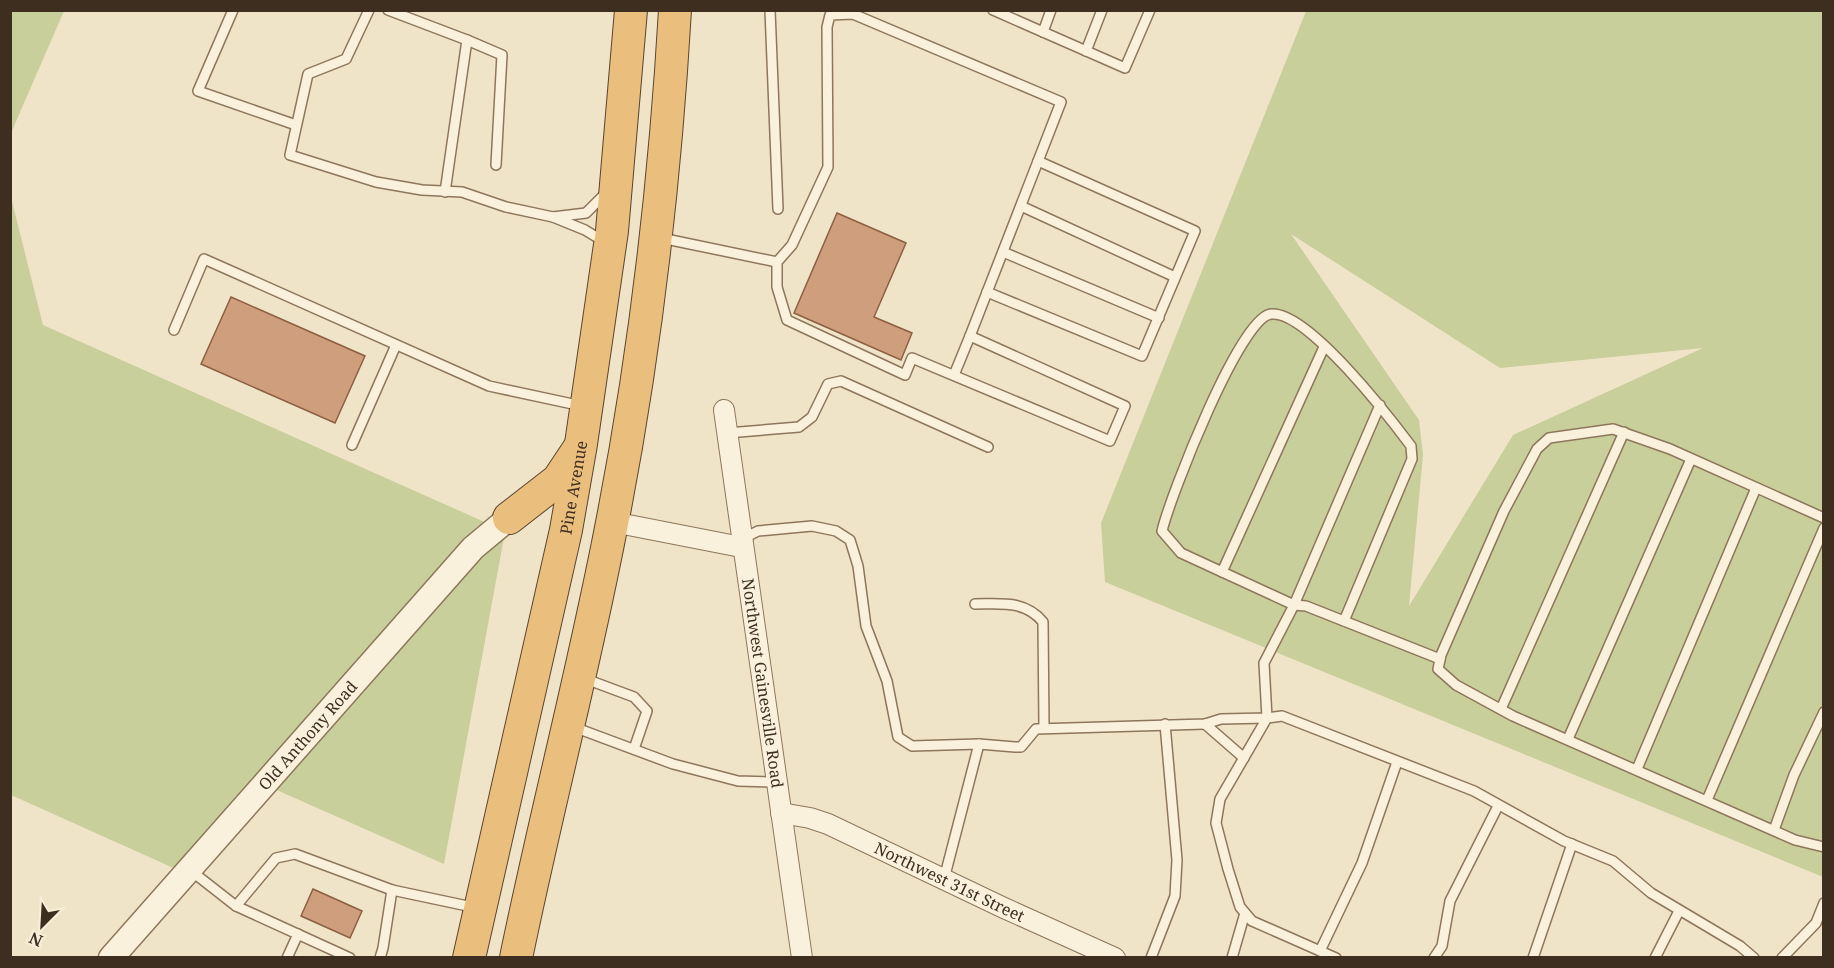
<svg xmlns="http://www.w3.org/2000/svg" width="1834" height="968" viewBox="0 0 1834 968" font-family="'Noto Serif',serif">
<rect width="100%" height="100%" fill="#f0e4c8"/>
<g fill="#c9cf9b" fill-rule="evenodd">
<path d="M11 10 64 11 11 133 10 11Z"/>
<path d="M1306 11H1823V877L1105 582 1101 523ZM1291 234 1500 368 1703 348 1513 435 1409 606 1423 455 1419 420Z"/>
<path d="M10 193 43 325 489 524 178 870 11 795Z"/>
<path d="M505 532 444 864 272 788 478 555Z"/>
</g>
<g fill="#cf9f7d" stroke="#8d5f41" stroke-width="1.5">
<path d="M837 213 906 243 874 317 912 333 901 360 794 313Z"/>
<path d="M231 297 365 356 335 423 201 364Z"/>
<path d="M313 889 362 911 350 938 301 916Z"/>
</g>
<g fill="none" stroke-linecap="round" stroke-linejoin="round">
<g stroke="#8d765c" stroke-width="12">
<g id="service">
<path d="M233 10 198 91 296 125"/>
<path d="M369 10 346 59 308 74 290 155 376 182 422 190 462 192 506 207 553 217"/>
<path d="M388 10 467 40 445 192"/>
<path d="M770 10 778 209"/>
<path d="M993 10 1125 68 1150 10"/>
<path d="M1043 32 1051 10"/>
<path d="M467 40 502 55 496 165"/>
<path d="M1086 51 1102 10"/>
<path d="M1021 206 1175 277"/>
<path d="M661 238 777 262V287L787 320 905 375 912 358 1110 441 1125 406 970 336 1061 102 853 14 830 15 827 27 828 167 792 245 777 262"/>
<path d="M603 241 585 230 553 217 586 213 606 193"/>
<path d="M1003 252 1159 318"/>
<path d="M987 292 1142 356 1195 231 1038 161"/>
<path d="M174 330 204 259 489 386 582 406"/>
<path d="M954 375 970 336"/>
<path d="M727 433 799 427 812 417 828 384 841 381 988 447"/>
<path d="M352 445 396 345"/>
<path d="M1824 518 1670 449 1613 429 1549 438 1537 449 1504 511 1441 655 1438 669 1456 685 1513 716 1795 840 1824 847"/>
<path d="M745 542 750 535 758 531 812 526 836 531 850 540 858 566 866 626 887 681 898 737 912 746 979 744 1015 747H1021L1036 729 1205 724 1221 719 1267 718 1264 663 1294 605 1306 606 1440 659"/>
<path d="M1222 572 1324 347"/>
<path d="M975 604C1001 604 1025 600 1043 622L1044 728"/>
<path d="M1344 621 1412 459 1411 446C1390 418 1307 310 1271 314 1240 317 1170 497 1162 531L1181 553 1294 605 1380 405"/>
<path d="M583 678 634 697 647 711 634 749"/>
<path d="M1501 709 1624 432"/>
<path d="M1205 724 1244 758"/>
<path d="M571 726 673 764 738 781 776 782"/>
<path d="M1568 739 1691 459"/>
<path d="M1637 769 1756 488"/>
<path d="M1707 800 1824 528"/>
<path d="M1774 830 1794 775 1824 712"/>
<path d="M190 870 236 906 276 858 295 854 392 890 477 908"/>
<path d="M944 879 979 744"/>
<path d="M236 906 350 958"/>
<path d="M1320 951 1362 863 1397 762"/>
<path d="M287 958 298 934"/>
<path d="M380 958 383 948 392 890"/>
<path d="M1151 958 1175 896 1177 860 1165 724"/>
<path d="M1232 958 1245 913"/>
<path d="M1336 958 1252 921 1240 907 1228 869 1216 823 1220 799 1267 718 1282 716 1474 791 1564 841 1613 861 1651 893 1740 946 1754 958"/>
<path d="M1434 958 1442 946 1450 901 1498 806"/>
<path d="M1533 958 1572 844"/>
<path d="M1655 958 1679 911"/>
<path d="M1782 958 1816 923 1824 903"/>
</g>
</g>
<g stroke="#8d765c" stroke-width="22">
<g id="minor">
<path id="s1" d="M724 410 802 958"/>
<path d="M613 522 741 547"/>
<path id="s2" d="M781 813 810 818 828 824 1004 908 1115 958"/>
</g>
</g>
<g stroke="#8d765c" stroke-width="27">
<g id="tertiary">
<path id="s3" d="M111 958 473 548 509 518"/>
</g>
</g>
<g stroke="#5b4430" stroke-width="34">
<g id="trunk">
<path d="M509 518 558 480 578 450"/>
<path id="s4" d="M469 958 566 530 581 444 612 231 631 10"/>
<path d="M516 958C546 812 584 669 612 523 645 355 665 182 675 10"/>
</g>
</g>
<use href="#service" stroke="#faf1dc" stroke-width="9"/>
<use href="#minor" stroke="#faf1dc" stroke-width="20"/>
<use href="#tertiary" stroke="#faf1dc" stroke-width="24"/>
<use href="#trunk" stroke="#eabe7c" stroke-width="32"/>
</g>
<g text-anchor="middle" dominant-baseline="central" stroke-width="4.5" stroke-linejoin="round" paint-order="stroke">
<g font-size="16" fill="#3d2e20" stroke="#f7eed8">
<text stroke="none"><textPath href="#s4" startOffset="482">Pine Avenue</textPath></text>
<text stroke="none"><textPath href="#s1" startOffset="276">Northwest Gainesville Road</textPath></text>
<text stroke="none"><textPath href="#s3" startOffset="297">Old Anthony Road</textPath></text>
<text stroke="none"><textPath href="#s2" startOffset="183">Northwest 31st Street</textPath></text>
</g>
</g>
<rect width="1834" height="968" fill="none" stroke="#3d2e20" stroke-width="24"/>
<g transform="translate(42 926) rotate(204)" stroke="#f7eed8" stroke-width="4.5" paint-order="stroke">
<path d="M0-4.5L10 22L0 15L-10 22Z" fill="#3d2e20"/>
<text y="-9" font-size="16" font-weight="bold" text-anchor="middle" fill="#3d2e20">N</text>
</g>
</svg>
